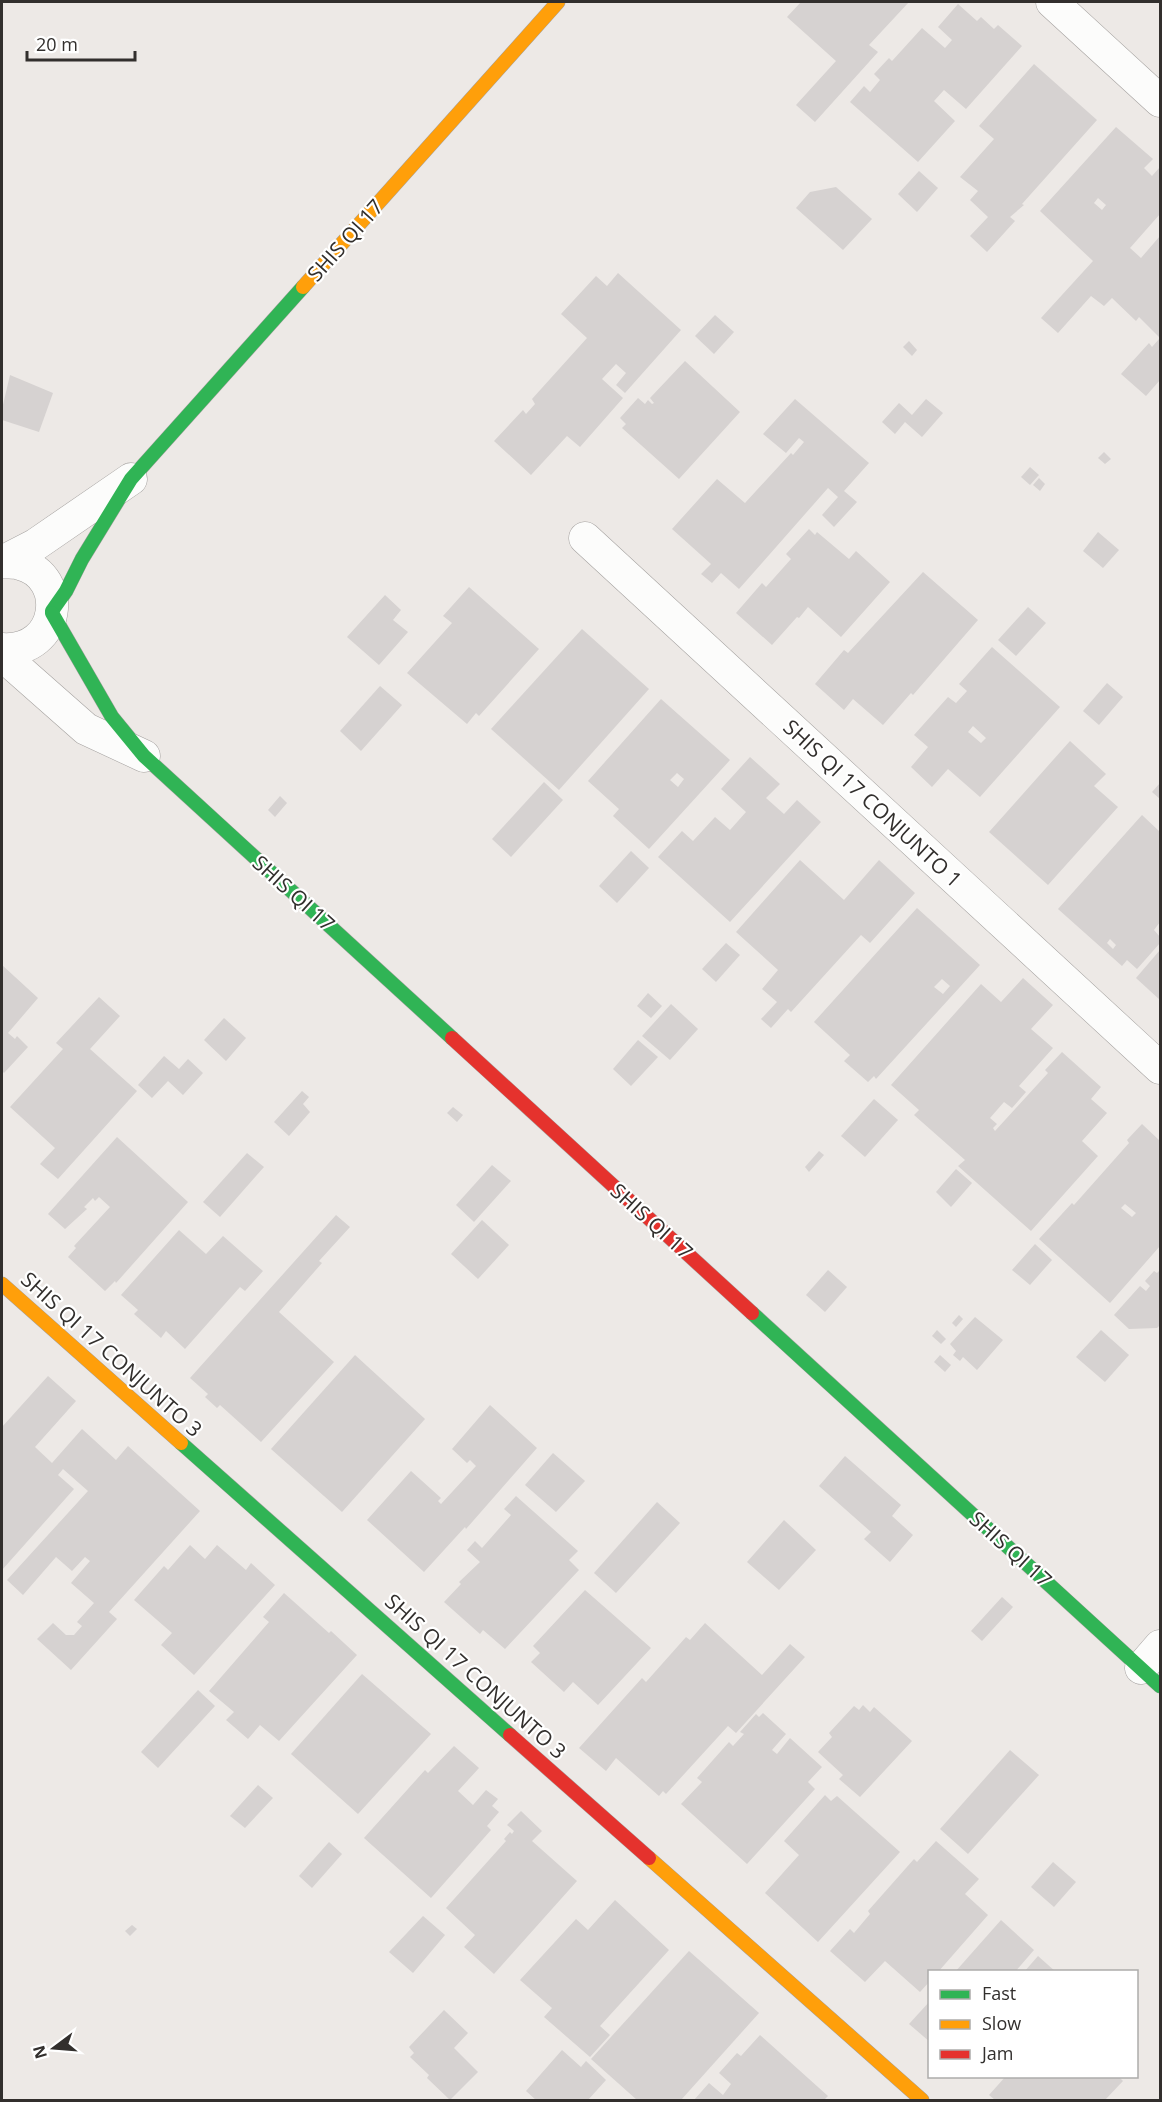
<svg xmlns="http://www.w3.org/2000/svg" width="1162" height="2102" viewBox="0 0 1162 2102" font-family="'Open Sans',sans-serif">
<rect width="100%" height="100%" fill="#ede9e6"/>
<g fill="#d6d2d1" fill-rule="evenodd">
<path d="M801 2H909L869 45 878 52 815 122 796 105 836 61 787 17Z"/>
<path d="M958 4 977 21 981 17 994 29 998 25 1022 46 966 109 944 90 934 101 955 121 918 162 850 102 864 86 870 92 880 80 874 74 889 58 892 61 922 28 945 48 952 40 938 27Z"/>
<path d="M1034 64 1097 120 1022 204 1024 205 1010 217 1015 221 987 252 970 236 988 217 970 200 978 191 960 177 994 139 979 126Z"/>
<path d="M1116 127 1153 159 1144 168 1152 176 1160 167V214L1130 248 1141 258 1160 236V380L1146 396 1121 374 1149 343 1152 347 1160 338 1139 317 1136 321 1112 298 1104 306 1091 296 1058 333 1041 318 1093 261 1040 211ZM1098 198 1106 205 1102 210 1094 203Z"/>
<path d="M919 171 938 188 917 212 898 194Z"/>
<path d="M836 187 872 219 843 250 796 208 810 192Z"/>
<path d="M618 273 681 330 625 393 616 385 626 373 616 364 602 379 623 398 580 447 567 436 531 475 494 441 523 410 526 414 535 404 532 399 587 338 561 314 596 276 607 286Z"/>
<path d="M715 315 734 332 714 354 695 336Z"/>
<path d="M909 341 917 350 912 356 903 347Z"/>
<path d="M685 361 740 412 679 479 622 428 626 424 620 418 638 398 645 404 648 400 652 404 654 403 650 398Z"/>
<path d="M10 375 53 393 39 432 2 420V409Z"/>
<path d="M795 399 869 463 844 491 857 502 834 527 822 515 838 497 828 488 739 589 721 573 712 583 701 574 711 564 672 529 717 479 745 503 791 453 793 455 804 442 799 438 786 453 763 434Z"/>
<path d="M926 399 943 413 922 437 905 422 895 434 882 422 899 403 912 415Z"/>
<path d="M1104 452 1111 459 1105 464 1098 458Z"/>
<path d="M1030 467 1039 475 1030 485 1021 477Z"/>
<path d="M1039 478 1045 484 1040 491 1033 485Z"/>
<path d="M809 529 815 535 817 532 849 559 856 551 890 582 841 637 808 607 799 618 797 617 772 645 736 613 762 583 766 587 791 559 786 554Z"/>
<path d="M1098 532 1119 550 1103 568 1083 551Z"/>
<path d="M923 572 978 620 913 695 911 693 883 725 853 699 844 710 815 684 844 650 848 653Z"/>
<path d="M469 587 539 649 479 716 476 713 467 724 407 673 452 623 443 616Z"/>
<path d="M385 595 401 610 393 620 408 632 379 665 347 637Z"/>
<path d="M1028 607 1046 623 1016 656 998 640Z"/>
<path d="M582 629 649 689 559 790 491 729Z"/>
<path d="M992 647 1060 707 980 797 948 769 932 787 911 767 928 747 914 735 948 697 956 703 967 691 959 684ZM973 726 986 738 981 743 968 732Z"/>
<path d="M1107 683 1123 697 1099 725 1083 711Z"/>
<path d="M380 686 402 705 361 751 340 731Z"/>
<path d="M661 699 730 760 649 849 613 816 619 809 588 781ZM677 773 684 779 678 787 670 780Z"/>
<path d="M1070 741 1106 774 1094 786 1118 807 1048 885 989 832Z"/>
<path d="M750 757 780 784 766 798 784 814 797 800 821 822 730 922 658 857 682 831 693 841 715 817 730 830 746 812 721 789Z"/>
<path d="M544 782 563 800 511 857 492 839Z"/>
<path d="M1160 783V799L1152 792Z"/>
<path d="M280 796 287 803 275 817 268 810Z"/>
<path d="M1142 815 1160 832V922L1154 930 1160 937V943L1137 969 1127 960 1122 966 1058 909ZM1110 939 1116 945 1113 949 1107 943Z"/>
<path d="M631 851 649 868 617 903 599 886Z"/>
<path d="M800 860 844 900 879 860 915 893 870 943 861 935 791 1012 788 1009 771 1028 761 1019 777 1002 762 989 778 970 736 932Z"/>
<path d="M917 908 980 965 876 1079 874 1076 868 1082 844 1061 850 1055 814 1022ZM942 979 950 986 943 994 934 987Z"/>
<path d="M726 943 740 955 716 982 702 969Z"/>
<path d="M1160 950V1000L1136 978Z"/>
<path d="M2 965 38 998 8 1033 15 1039 17 1036 28 1047 4 1073 2 1071Z"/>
<path d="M1023 978 1053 1005 1031 1029 1053 1048 1019 1086 1026 1092 1012 1108 1004 1102 990 1118 997 1124 993 1128 995 1131 1048 1073 1045 1070 1062 1052 1101 1087 1091 1099 1107 1113 1082 1141 1098 1156 1031 1231 958 1166 965 1160 914 1115 919 1110 891 1085 981 984 1001 1002Z"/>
<path d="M648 993 662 1006 651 1018 637 1006Z"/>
<path d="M99 997 120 1016 90 1049 137 1091 58 1179 40 1164 55 1148 10 1107 63 1049 56 1043Z"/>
<path d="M671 1004 698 1029 670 1060 642 1036Z"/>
<path d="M224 1018 246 1038 226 1061 204 1040Z"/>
<path d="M638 1040 658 1057 631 1086 613 1069Z"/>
<path d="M164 1056 179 1069 188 1059 203 1073 183 1095 168 1081 152 1098 138 1085Z"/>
<path d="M302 1091 309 1097 303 1104 310 1112 289 1136 274 1122Z"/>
<path d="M874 1099 898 1120 865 1157 841 1136Z"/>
<path d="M453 1107 463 1115 457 1122 447 1113Z"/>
<path d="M1142 1124 1160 1141V1246L1110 1303 1039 1239 1072 1203 1074 1205 1129 1143 1127 1140ZM1125 1204 1136 1213 1132 1217 1121 1208Z"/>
<path d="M117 1137 188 1202 116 1283 115 1281 105 1291 68 1257 76 1248 74 1246 110 1207 99 1197 95 1201 93 1198 84 1207 87 1209 65 1229 48 1214Z"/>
<path d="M819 1151 824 1155 809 1172 805 1167Z"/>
<path d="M247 1153 264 1167 220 1217 203 1202Z"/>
<path d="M492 1165 511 1181 474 1222 456 1205Z"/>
<path d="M956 1169 972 1183 951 1207 936 1192Z"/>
<path d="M336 1215 350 1227 319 1261 322 1263 279 1312 334 1362 261 1442 220 1405 217 1408 205 1397 208 1394 190 1378Z"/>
<path d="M482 1220 509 1245 478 1279 451 1254Z"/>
<path d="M179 1230 206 1254 223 1236 263 1271 245 1291 240 1287 185 1349 166 1331 161 1338 134 1314 138 1310 121 1295Z"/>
<path d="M1035 1244 1052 1260 1030 1285 1012 1270Z"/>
<path d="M828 1270 847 1287 825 1312 806 1295Z"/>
<path d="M1160 1270V1325L1157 1328 1129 1329 1114 1315 1140 1286 1146 1291 1150 1286 1145 1281 1154 1271 1157 1273Z"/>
<path d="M959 1315 963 1319 956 1327 952 1323Z"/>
<path d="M975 1317 1003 1340 977 1370 963 1357 960 1361 953 1355 956 1351 950 1344Z"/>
<path d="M937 1330 946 1339 941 1344 932 1336Z"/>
<path d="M1101 1330 1129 1355 1105 1382 1076 1357Z"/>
<path d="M355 1355 425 1419 342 1512 271 1449Z"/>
<path d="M940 1355 951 1365 945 1372 934 1362Z"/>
<path d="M48 1376 76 1401 35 1447 52 1463 82 1429 116 1460 128 1446 200 1511 109 1612 117 1619 71 1670 37 1639 53 1623 66 1635H74L82 1626 77 1622 94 1603 71 1583 90 1561 85 1557 72 1571 56 1557 23 1595 7 1580 88 1491 63 1469 58 1475 74 1489 2 1570V1427Z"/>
<path d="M490 1405 537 1448 466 1529 465 1527 424 1572 367 1520 411 1471 441 1498 438 1501 441 1504 476 1466 470 1460 467 1463 452 1449Z"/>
<path d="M553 1453 585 1481 556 1512 525 1485Z"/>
<path d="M845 1456 901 1505 892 1516 913 1535 890 1562 864 1539 871 1532 819 1486Z"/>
<path d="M516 1496 578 1551 569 1560 579 1570 505 1649 483 1630 480 1634 444 1602 461 1584 459 1582 480 1562 467 1550 475 1541 482 1548 511 1515 504 1509Z"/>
<path d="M657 1502 680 1523 616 1593 594 1573Z"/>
<path d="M784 1520 816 1550 779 1590 747 1562Z"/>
<path d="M190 1545 205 1559 217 1545 246 1570 251 1563 275 1585 194 1675 161 1645 172 1633 134 1600 164 1566 168 1570Z"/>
<path d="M585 1590 651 1648 598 1705 573 1682 564 1692 531 1662 540 1653 533 1646Z"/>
<path d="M284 1593 329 1633 331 1631 357 1655 279 1741 260 1725 248 1739 226 1720 234 1712 209 1691 269 1622 263 1617Z"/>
<path d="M1002 1597 1013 1607 982 1641 971 1631Z"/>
<path d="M705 1623 762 1675 790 1644 805 1657 736 1733 728 1726 666 1794 663 1791 659 1796 616 1758 606 1771 579 1748 642 1678 646 1682 686 1637 690 1640Z"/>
<path d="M362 1674 431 1734 358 1814 291 1754Z"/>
<path d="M198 1690 215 1706 158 1768 141 1752Z"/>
<path d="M863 1705 870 1712 874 1707 912 1741 860 1797 839 1779 843 1775 818 1752 832 1737 829 1733 854 1706 859 1710Z"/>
<path d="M763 1713 786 1734 772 1750 777 1754 790 1738 822 1767 808 1782 815 1789 747 1864 681 1804 702 1782 697 1778 729 1742 733 1746 744 1734 740 1732 756 1714 759 1717Z"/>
<path d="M454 1746 479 1768 458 1791 473 1805 486 1790 498 1799 492 1806 499 1812 487 1826 491 1830 431 1898 364 1838 425 1770 428 1773Z"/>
<path d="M1010 1750 1039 1775 968 1854 940 1829Z"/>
<path d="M258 1785 273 1798 245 1828 230 1816Z"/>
<path d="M825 1795 831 1801 837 1796 900 1852 818 1942 765 1893 799 1855 784 1841Z"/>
<path d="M521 1811 542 1831 532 1841 577 1881 494 1974 464 1947 475 1935 446 1908 506 1841 504 1839 510 1832 512 1834 514 1831 507 1825Z"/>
<path d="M936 1841 979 1879 965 1894 988 1915 938 1972H930V1981L920 1992 885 1961 865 1982 830 1951 850 1929 854 1933 870 1914 868 1911 914 1859 917 1862Z"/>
<path d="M329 1842 342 1854 312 1888 299 1876Z"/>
<path d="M1053 1862 1076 1882 1054 1907 1031 1887Z"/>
<path d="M615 1900 669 1950 600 2026 610 2035 590 2057 544 2017 552 2008 520 1980 576 1919 588 1930Z"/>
<path d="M423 1916 445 1935 413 1973 389 1952Z"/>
<path d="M1001 1920 1034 1950 1015 1972H955Z"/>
<path d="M132 1925 137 1929 130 1936 125 1931Z"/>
<path d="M689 1951 759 2013 681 2100H637L591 2059Z"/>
<path d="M1038 1956 1056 1972H1024Z"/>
<path d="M930 2001V2042L909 2024Z"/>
<path d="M444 2010 468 2033 454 2048 478 2072 450 2100 427 2078 429 2075 410 2057 414 2053 409 2047Z"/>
<path d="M760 2035 828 2096 824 2100H694L709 2083 723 2095 731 2084 719 2073 737 2053 741 2056Z"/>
<path d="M562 2050 581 2067 586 2061 606 2080 588 2100H536L526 2091Z"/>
<path d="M1006 2076H1118L1123 2081 1105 2100H995L989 2095Z"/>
</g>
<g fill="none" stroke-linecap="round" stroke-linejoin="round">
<g stroke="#a4a19f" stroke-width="33">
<g id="street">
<path d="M1052 2 1160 101"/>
<path d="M585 538 1160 1068"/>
<path d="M2 562 35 545 131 479"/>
<path d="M2 562C7 563 15 562 20 564 69 576 61 653 2 649"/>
<path d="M2 655 86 729 144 756"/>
<path d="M1141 1668 1160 1646"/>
</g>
</g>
<g stroke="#a4a19f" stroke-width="15">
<g id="fast">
<path d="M52 611 66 591 82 559 131 479 303 287"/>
<path d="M52 613 112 717 144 756 452 1038"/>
<path d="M752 1313 1160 1686"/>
<path d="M181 1443 510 1735"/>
</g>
</g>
<g stroke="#a4a19f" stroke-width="15">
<g id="slow">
<path d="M303 287 558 2"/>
<path d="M2 1284 181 1443"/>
<path d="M649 1858 922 2100"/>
</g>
</g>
<g stroke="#a4a19f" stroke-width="15">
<g id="jam">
<path d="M452 1038 752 1313"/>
<path d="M510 1735 649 1858"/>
</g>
</g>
<use href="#street" stroke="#fcfcfb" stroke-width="32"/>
<use href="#fast" stroke="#30b455" stroke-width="14"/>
<use href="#slow" stroke="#ff9f0a" stroke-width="14"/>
<use href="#jam" stroke="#e5322d" stroke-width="14"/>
</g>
<g text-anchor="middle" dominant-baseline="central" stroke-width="4.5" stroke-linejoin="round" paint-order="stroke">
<g font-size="21" fill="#322f2d" stroke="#fff">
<text transform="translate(345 240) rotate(-48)">SHIS QI 17</text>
<text transform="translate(873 803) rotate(43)">SHIS QI 17 CONJUNTO 1</text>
<text transform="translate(294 893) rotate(42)">SHIS QI 17</text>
<text transform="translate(652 1221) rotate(42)">SHIS QI 17</text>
<text transform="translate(112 1354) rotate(42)">SHIS QI 17 CONJUNTO 3</text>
<text transform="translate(1011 1549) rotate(42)">SHIS QI 17</text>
<text transform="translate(476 1676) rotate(42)">SHIS QI 17 CONJUNTO 3</text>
</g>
</g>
<rect width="1162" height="2102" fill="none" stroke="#322f2d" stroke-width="6"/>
<rect x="928" y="1970" width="210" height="108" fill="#ffffff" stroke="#adacab" stroke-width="1.5"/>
<rect x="940" y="1990" width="30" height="9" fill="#30b455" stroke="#adacab" stroke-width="1.5"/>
<text x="982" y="2000" font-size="18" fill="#322f2d">Fast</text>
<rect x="940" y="2020" width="30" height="9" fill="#ff9f0a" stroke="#adacab" stroke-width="1.5"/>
<text x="982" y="2030" font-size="18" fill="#322f2d">Slow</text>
<rect x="940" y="2050" width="30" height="9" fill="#e5322d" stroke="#adacab" stroke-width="1.5"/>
<text x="982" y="2060" font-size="18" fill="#322f2d">Jam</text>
<g transform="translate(54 2048) rotate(254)" stroke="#ffffff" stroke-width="4.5" paint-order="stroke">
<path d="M0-4.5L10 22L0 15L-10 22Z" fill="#322f2d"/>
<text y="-9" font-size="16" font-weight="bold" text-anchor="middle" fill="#322f2d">N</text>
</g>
<path d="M27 51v9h108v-9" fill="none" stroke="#322f2d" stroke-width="3"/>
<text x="36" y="51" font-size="18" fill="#322f2d" stroke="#ffffff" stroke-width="4.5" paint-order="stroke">20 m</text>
</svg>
